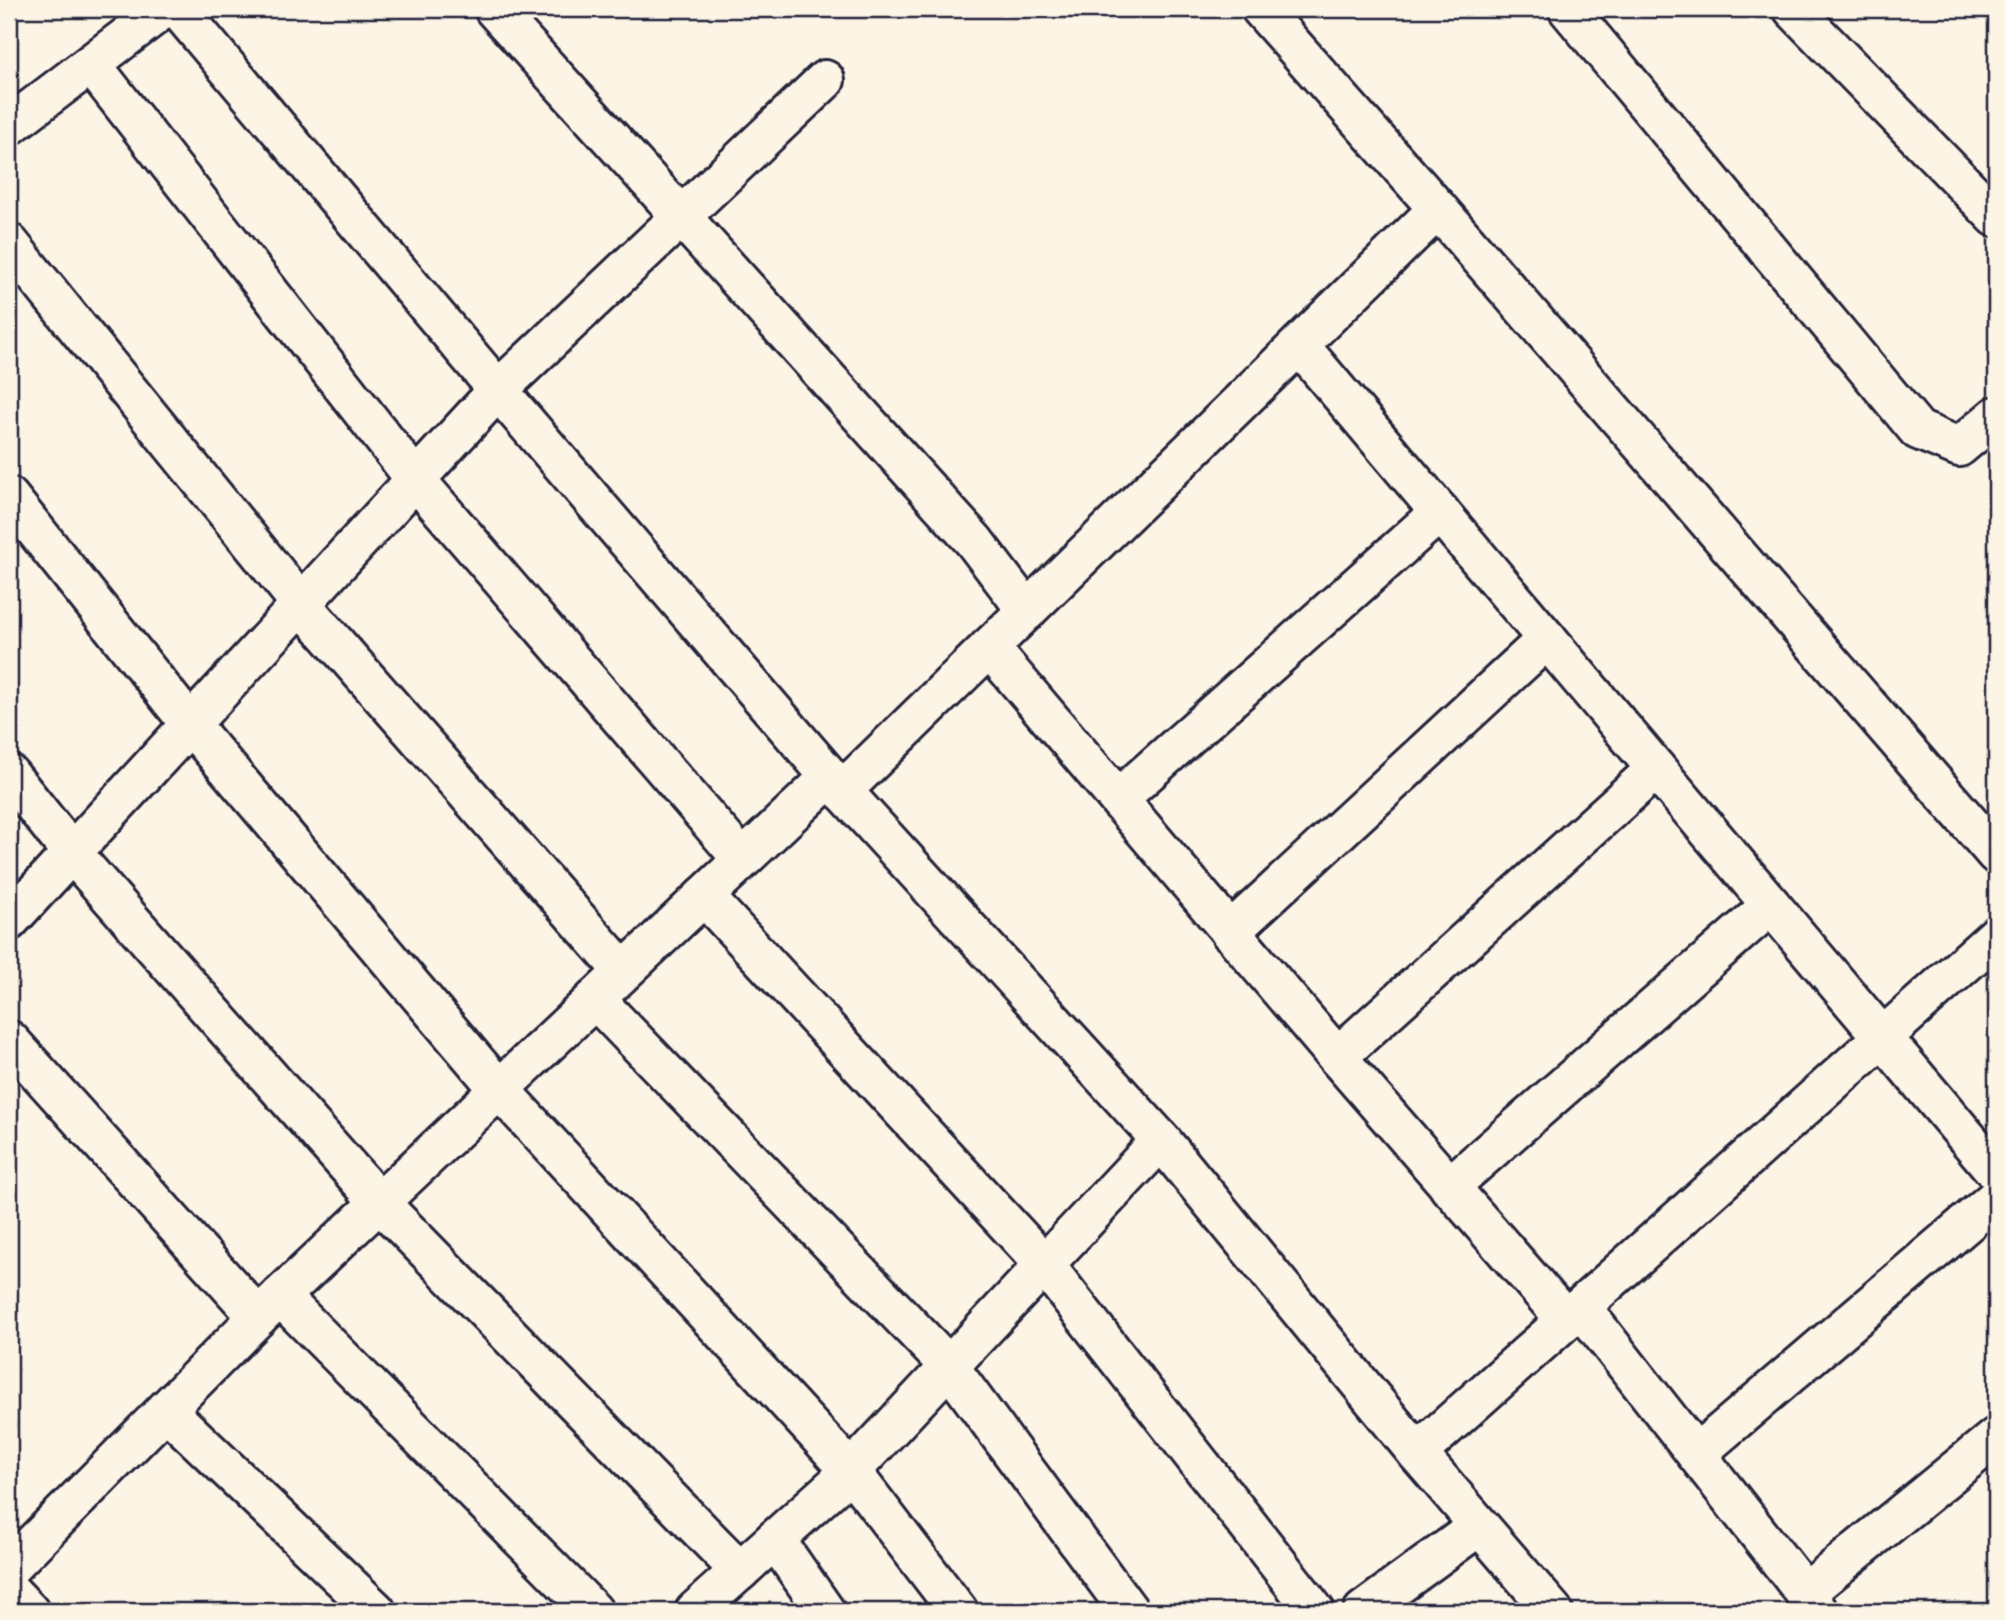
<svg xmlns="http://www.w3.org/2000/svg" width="2005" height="1620" viewBox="0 0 2005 1620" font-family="'Shantell Sans',sans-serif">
<rect width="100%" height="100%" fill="#fcf5e5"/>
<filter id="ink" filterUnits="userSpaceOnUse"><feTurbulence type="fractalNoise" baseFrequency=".0143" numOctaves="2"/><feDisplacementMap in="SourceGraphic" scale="14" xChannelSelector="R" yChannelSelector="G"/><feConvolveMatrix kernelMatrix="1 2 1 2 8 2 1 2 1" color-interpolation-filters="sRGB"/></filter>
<g filter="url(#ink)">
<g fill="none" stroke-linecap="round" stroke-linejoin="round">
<g stroke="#22223b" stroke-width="44">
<g id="minor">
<path d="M178 9 498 390 830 777 1161 1140 1417 1453 1553 1611"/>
<path d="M494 9 974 541 1027 611"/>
<path d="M1261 9 1438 209 1996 854"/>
<path d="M1568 9 1918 430 1959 447 1996 416"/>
<path d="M1793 9 1996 217"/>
<path d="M91 64 416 480 742 859"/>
<path d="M9 126 163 9"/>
<path d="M9 243 301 604 623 971"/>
<path d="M1299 345 1996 1172"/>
<path d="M9 497 190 724 499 1089 851 1471 958 1611"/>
<path d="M989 647 1337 1057 1566 1320"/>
<path d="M9 774 71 852 379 1202 740 1571"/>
<path d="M842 791 1438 209"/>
<path d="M1118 799 1440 512"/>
<path d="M704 896 1044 1264 1315 1611"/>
<path d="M9 921 498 390 825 80"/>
<path d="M1230 932 1547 639"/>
<path d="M595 999 948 1365 1129 1611"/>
<path d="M9 1040 258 1317"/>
<path d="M1337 1057 1656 769"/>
<path d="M1449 1187 1771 905"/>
<path d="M280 1296 593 1611"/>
<path d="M1581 1307 1805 1593"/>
<path d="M166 1410 376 1611"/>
<path d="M1417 1453 1996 936"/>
<path d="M1696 1454 1996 1198"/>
<path d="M775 1539 825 1611"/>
<path d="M9 1568 258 1317 830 777"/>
<path d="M9 1590 29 1611"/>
<path d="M695 1611 851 1471 1161 1140"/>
<path d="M1363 1611 1479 1526"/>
<path d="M1818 1611 1805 1593 1996 1437"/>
</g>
</g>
<use href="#minor" stroke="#fcf5e5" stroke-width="38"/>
</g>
</g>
<rect width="2005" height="1620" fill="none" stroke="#fcf5e5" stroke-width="35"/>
<rect x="18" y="18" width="1970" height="1585" fill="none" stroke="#22223b" stroke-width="2.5" filter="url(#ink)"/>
</svg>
